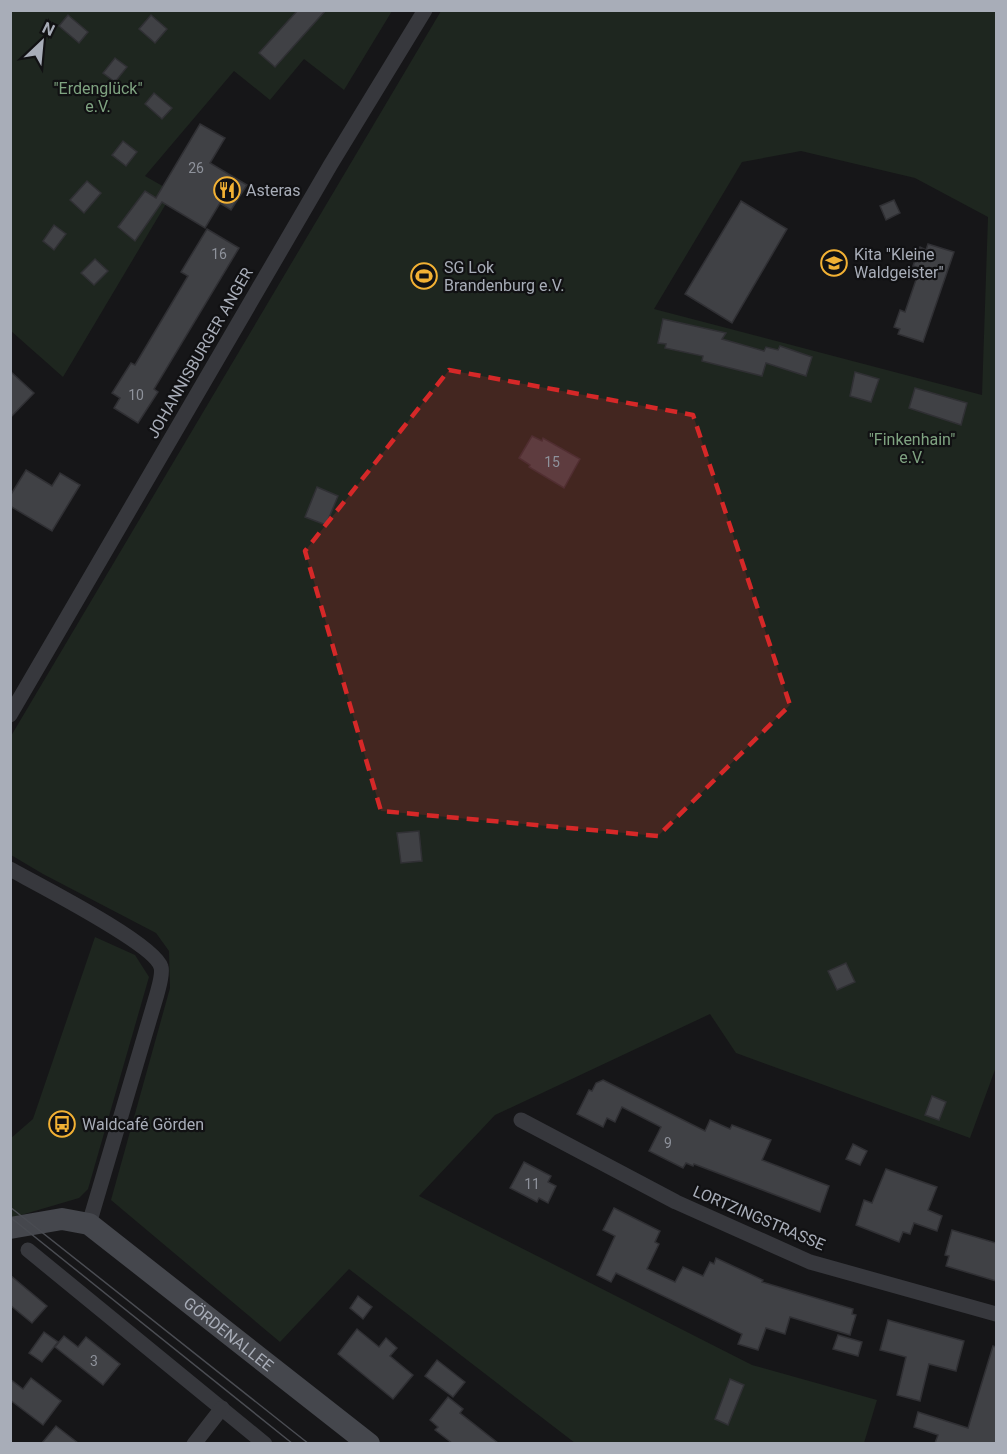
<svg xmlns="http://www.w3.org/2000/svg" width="1007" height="1454" viewBox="0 0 1007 1454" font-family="Roboto,sans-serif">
<rect width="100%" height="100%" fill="#161618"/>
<g fill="#1e261f" fill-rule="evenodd">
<path d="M11 11H392L344 90 304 59 270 100 234 71 145 176 173 192 63 377 11 331Z"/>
<path d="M441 11H996V1067L970 1138 736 1053 710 1014 495 1115 419 1196 752 1365 877 1400 864 1443H575L349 1269 280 1342 111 1200 170 988 169 951 156 933 43 874 11 855V736ZM801 151 915 178 988 217 982 395 654 309 742 162Z"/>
<path d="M95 937 135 955 149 977 88 1189 79 1198 11 1218 10 1139 33 1119Z"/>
</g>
<g fill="#404145" stroke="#303034" stroke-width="1.5">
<path d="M298 10H326L275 67 259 53Z"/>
<path d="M68 15 88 32 79 43 59 26Z"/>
<path d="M151 15 167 29 155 43 139 29Z"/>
<path d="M115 58 127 67 115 82 103 73Z"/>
<path d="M154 93 172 108 162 119 145 104Z"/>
<path d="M200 124 225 138 210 163 247 185 231 210 220 203 205 228 162 202 135 241 118 227 145 191 156 198Z"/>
<path d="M123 141 137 152 126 166 112 155Z"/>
<path d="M87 181 101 193 84 213 70 200Z"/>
<path d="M894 200 900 213 886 220 880 206Z"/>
<path d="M741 201 787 229 732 323 685 294Z"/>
<path d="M54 225 66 234 54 250 43 241Z"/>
<path d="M207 229 239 248 154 389 158 392 138 423 114 408 120 398 112 393 131 363 135 365 188 276 181 272Z"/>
<path d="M928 244 954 252 923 342 898 334 900 329 894 327 900 310 905 312 920 268 913 266 920 247 926 250Z"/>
<path d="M95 259 108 271 94 285 81 273Z"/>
<path d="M663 319 726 333 722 339 764 351 766 347 778 350 780 346 812 357 806 376 766 363 762 376 702 361 703 356 665 348 666 344 658 343Z"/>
<path d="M10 371 34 393 10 418Z"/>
<path d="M855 372 879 379 871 402 850 396Z"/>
<path d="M915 388 967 403 961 425 909 408Z"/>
<path d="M532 436 542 441 543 438 580 459 564 488 529 467 530 465 519 458Z"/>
<path d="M26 470 52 486 60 473 80 485 52 531 10 506V496Z"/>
<path d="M317 487 338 496 326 525 305 517Z"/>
<path d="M419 831 422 861 401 863 397 833Z"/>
<path d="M846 963 855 982 837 990 828 971Z"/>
<path d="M603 1080 705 1131 710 1120 730 1129 732 1125 771 1140 762 1160 829 1186 820 1212 694 1164 693 1166 686 1163 683 1168 649 1151 661 1127 622 1107 615 1122 607 1118 603 1127 577 1114 589 1090 592 1091 596 1083Z"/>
<path d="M932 1096 946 1102 939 1120 925 1115Z"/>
<path d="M853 1144 867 1151 860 1165 846 1159Z"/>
<path d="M524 1162 551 1176 548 1182 556 1186 548 1203 539 1198 537 1202 510 1188Z"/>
<path d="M886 1169 937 1187 928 1210 942 1216 937 1231 914 1223 910 1234 903 1232 899 1242 856 1225 864 1200 872 1203Z"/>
<path d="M614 1208 660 1231 655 1242 659 1244 647 1269 675 1282 683 1267 703 1276 710 1262 714 1264 716 1258 763 1280 762 1282 853 1309 852 1314 856 1315 850 1335 790 1317 785 1334 766 1328 758 1350 738 1344 742 1334 616 1273 611 1282 597 1275 615 1236 603 1230Z"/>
<path d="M952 1230 996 1243V1281L946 1266 949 1256 945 1255Z"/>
<path d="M10 1275 47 1306 32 1323 10 1305Z"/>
<path d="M358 1296 372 1307 363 1319 350 1308Z"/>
<path d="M888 1320 964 1341 956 1371 929 1364 920 1401 897 1395 906 1357 880 1350Z"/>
<path d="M357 1329 379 1347 386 1338 397 1348 390 1356 413 1375 393 1399 338 1354Z"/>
<path d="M44 1332 58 1342 42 1362 29 1353Z"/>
<path d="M838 1335 862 1342 858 1356 833 1349Z"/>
<path d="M64 1336 78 1347 86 1337 120 1364 103 1385 55 1347Z"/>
<path d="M993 1346 996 1347V1443H935L938 1435 914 1427 918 1412 968 1428Z"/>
<path d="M437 1360 465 1382 453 1397 425 1376Z"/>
<path d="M31 1378 61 1401 43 1425 10 1400V1379L23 1389Z"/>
<path d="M730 1379 744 1385 728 1425 715 1419Z"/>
<path d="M448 1397 463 1409 460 1413 498 1443H452L435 1430 438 1427 430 1420Z"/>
<path d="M56 1426 78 1443H42Z"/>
</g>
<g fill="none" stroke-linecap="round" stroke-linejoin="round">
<g stroke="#37383d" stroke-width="15">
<path d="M10 715 331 164 425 10"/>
<path d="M10 869C37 884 155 944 161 967 163 974 159 986 157 994L89 1224"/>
<path d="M521 1120 676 1202 810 1262 996 1314"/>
<path d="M28 1250 265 1444"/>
<path d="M194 1444 222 1408"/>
</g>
<path stroke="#45474d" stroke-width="22" id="s1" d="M10 1228 62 1219 89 1224 369 1444"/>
<g stroke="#4a4c52" stroke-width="1.5">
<path d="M10 1207 309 1444"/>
<path d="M10 1217 293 1444"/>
</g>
</g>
<path fill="#d62828" fill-opacity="0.2" stroke="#d62828" stroke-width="4.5" stroke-dasharray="12 8" stroke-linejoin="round" d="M449 370 693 415 790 705 658 836 381 811 305 551Z"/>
<defs>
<g id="restaurant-ring" transform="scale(1.35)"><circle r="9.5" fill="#111113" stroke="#f2b134" stroke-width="1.5"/><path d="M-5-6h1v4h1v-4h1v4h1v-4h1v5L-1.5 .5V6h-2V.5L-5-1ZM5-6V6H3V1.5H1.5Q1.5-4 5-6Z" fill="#f2b134"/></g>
<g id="school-ring" transform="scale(1.35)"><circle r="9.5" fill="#111113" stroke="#f2b134" stroke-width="1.5"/><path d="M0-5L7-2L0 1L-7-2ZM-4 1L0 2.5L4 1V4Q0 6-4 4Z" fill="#f2b134"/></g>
<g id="stadium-ring" transform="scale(1.35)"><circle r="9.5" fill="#111113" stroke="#f2b134" stroke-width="1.5"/><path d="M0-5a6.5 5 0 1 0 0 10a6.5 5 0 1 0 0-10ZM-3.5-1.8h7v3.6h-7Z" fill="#f2b134"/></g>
<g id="bus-ring" transform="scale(1.35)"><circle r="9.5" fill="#111113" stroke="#f2b134" stroke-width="1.5"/><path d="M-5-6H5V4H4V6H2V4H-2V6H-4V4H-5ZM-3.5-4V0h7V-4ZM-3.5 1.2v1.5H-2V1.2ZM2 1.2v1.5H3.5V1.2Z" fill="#f2b134"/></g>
</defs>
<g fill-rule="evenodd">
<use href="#restaurant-ring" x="227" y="190"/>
<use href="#school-ring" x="834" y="263"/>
<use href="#stadium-ring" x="424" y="276"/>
<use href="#bus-ring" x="62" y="1124"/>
</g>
<g text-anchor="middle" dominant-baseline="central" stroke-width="4.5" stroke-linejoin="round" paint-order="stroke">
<g font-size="14" fill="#8e929b">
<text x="196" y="168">26</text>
<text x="219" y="254">16</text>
<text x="136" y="395">10</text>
<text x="552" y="462">15</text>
<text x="668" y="1143">9</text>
<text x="532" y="1184">11</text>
<text x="94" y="1361">3</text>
</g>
<g font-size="16" fill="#7fa381" stroke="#111113">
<text x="98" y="88">"Erdenglück"<tspan x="98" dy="18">e.V.</tspan></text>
<text x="912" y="439">"Finkenhain"<tspan x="912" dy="18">e.V.</tspan></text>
</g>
<g font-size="16" fill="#a8adb8" stroke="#111113" text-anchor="start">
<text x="246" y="190">Asteras</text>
<text x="854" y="254">Kita "Kleine<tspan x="854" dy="18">Waldgeister"</tspan></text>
<text x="444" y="267">SG Lok<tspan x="444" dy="18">Brandenburg e.V.</tspan></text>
<text x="82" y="1124">Waldcafé Görden</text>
</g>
<g font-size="16" fill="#a8adb8" stroke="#111113">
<text transform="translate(200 353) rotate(-60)">JOHANNISBURGER ANGER</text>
<text transform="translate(759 1218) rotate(23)">LORTZINGSTRASSE</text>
<text stroke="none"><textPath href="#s1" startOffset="258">GÖRDENALLEE</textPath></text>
</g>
</g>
<rect width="1007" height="1454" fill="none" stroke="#a8adb8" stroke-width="24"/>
<g transform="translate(42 42) rotate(26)" stroke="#111113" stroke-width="4.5" paint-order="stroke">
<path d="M0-4.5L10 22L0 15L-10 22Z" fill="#a8adb8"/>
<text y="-9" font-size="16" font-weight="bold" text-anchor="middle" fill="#a8adb8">N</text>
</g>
</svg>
